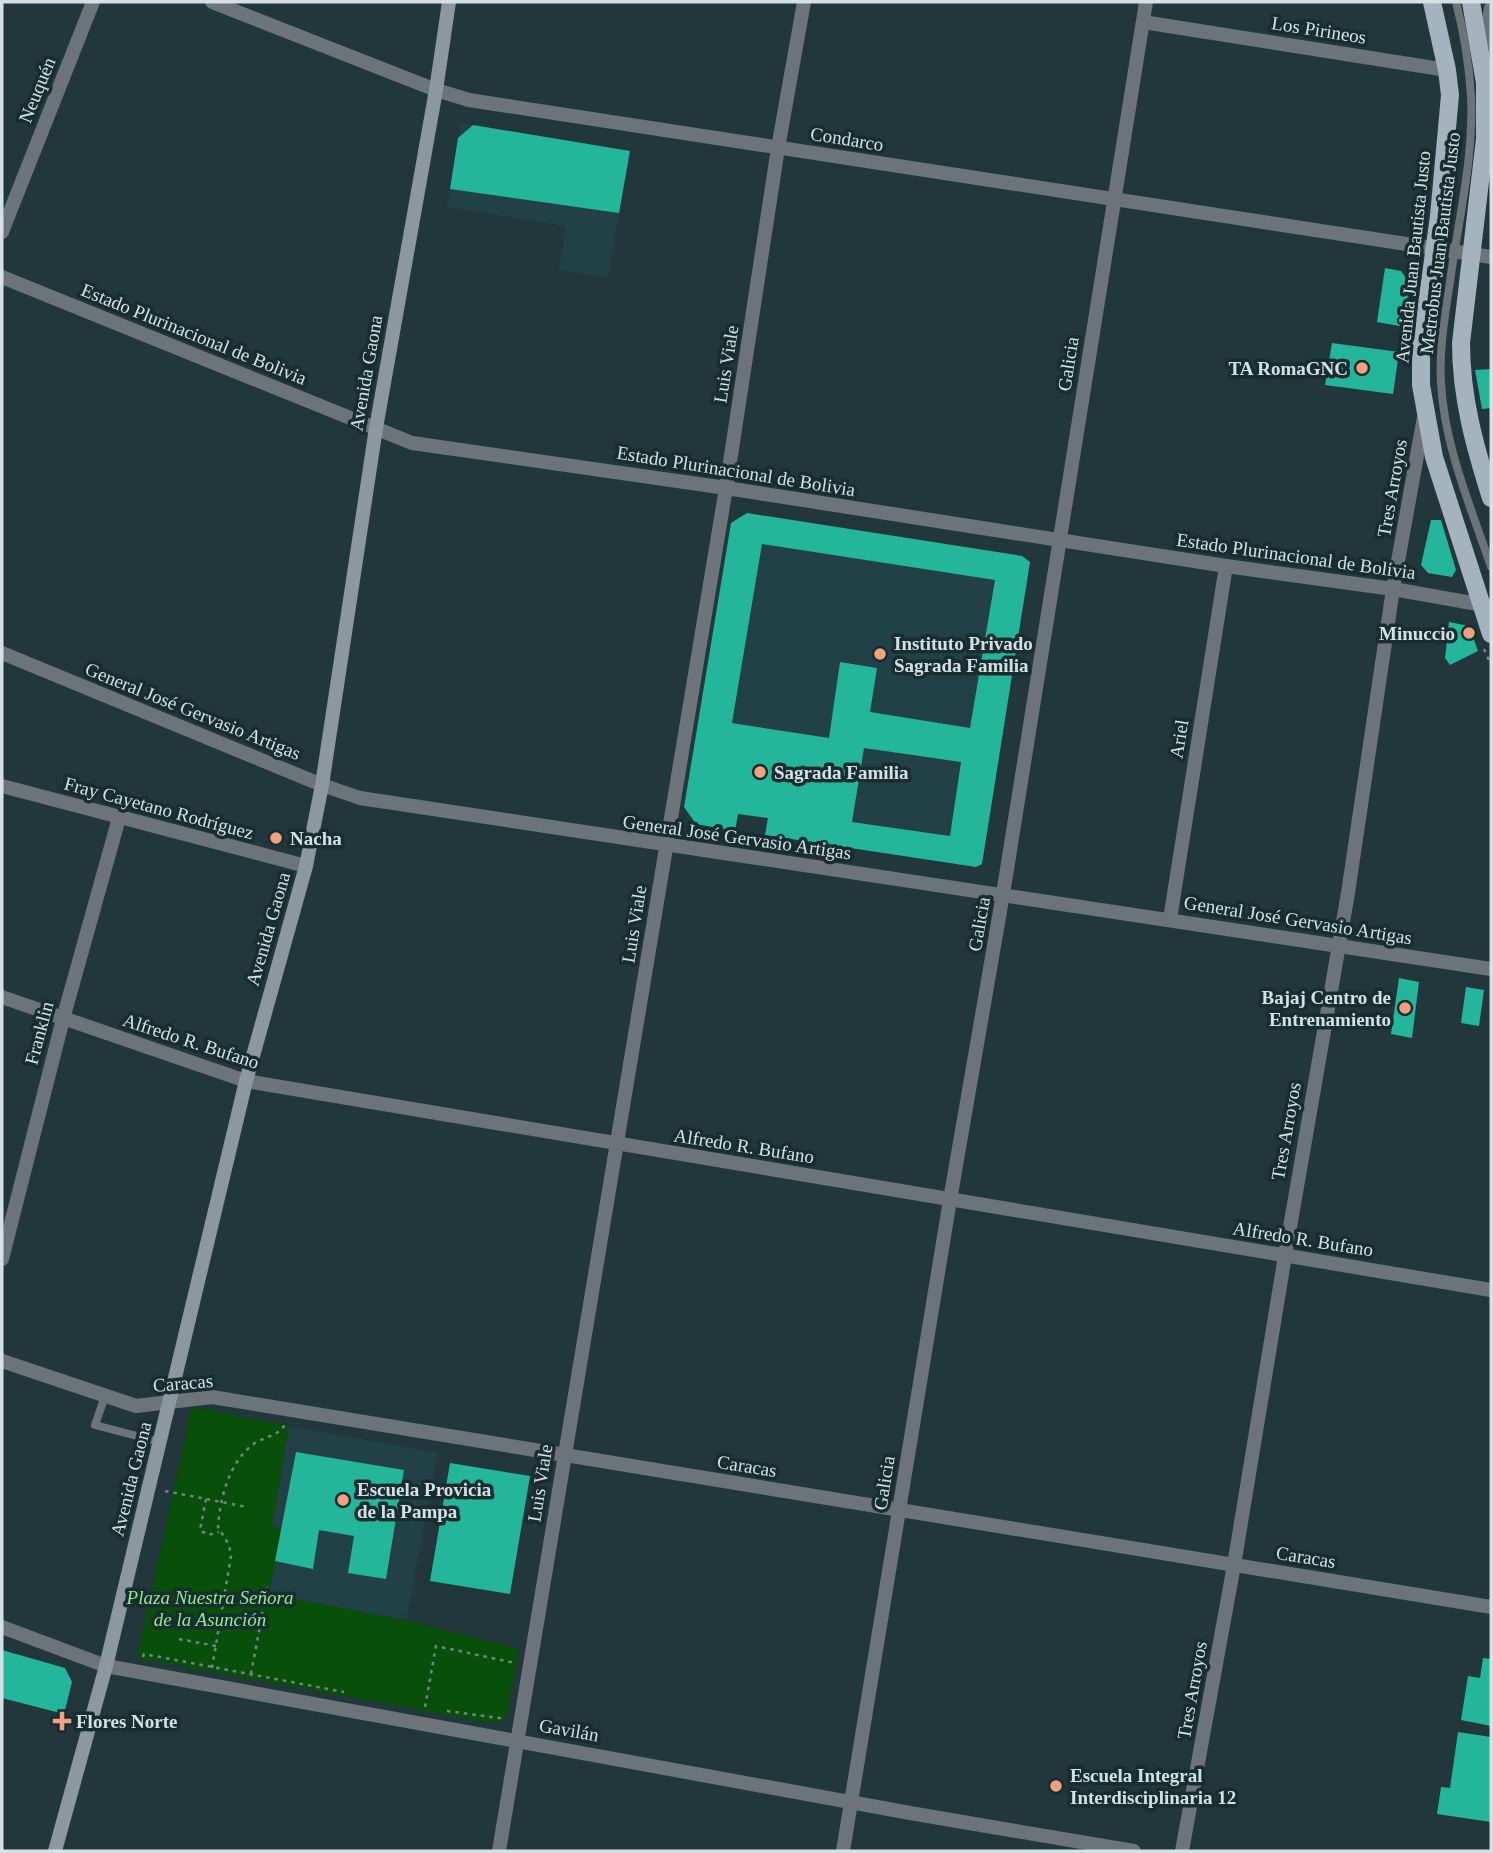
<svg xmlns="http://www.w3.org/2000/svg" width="1493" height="1853" viewBox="0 0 1493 1853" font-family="Georgia,serif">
<rect width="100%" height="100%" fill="#22373b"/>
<g fill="#224146">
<path d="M461 123 630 151 608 278 559 270 566 226 447 207Z"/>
<path d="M762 544 1027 584 982 864 976 867 765 835 782 731 732 723Z"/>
<path d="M289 1426 438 1453 406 1620 269 1594 281 1529 272 1526Z"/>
</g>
<path fill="#085009" d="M192 1407 289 1426 272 1526 281 1528 269 1594 406 1620 519 1649 507 1715 501 1721 489 1723 137 1658Z"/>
<g fill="#24b69a" fill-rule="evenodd">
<path d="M473 125 630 151 619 213 450 189 458 138Z"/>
<path d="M1385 268 1401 271 1409 282 1405 327 1377 322Z"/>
<path d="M1332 343 1399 352 1393 394 1325 385Z"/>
<path d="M1491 369V408L1482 409 1475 370Z"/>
<path d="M747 513 1022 556 1030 562 982 864 976 867 765 835 768 818 738 814 735 831 696 824 684 807 731 523ZM762 544 995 580 970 728 870 712 877 668 840 662 829 738 732 723ZM864 748 961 762 950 836 852 822Z"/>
<path d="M1431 520H1441L1456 570 1452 577 1428 573 1421 565Z"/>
<path d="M1449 622 1469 626 1478 651 1450 665 1445 658Z"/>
<path d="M1399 978 1419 982 1412 1038 1391 1034Z"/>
<path d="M1466 987 1484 990 1479 1026 1461 1023Z"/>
<path d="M296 1452 404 1470 386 1579 348 1573 354 1536 319 1530 313 1569 275 1561Z"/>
<path d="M450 1463 530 1476 510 1594 430 1581Z"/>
<path d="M2 1650 65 1668 72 1682 64 1714 2 1698Z"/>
<path d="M1483 1658 1491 1659V1726L1461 1720 1468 1676 1480 1678Z"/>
<path d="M1458 1732 1491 1737V1822L1437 1814 1441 1787 1450 1788Z"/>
</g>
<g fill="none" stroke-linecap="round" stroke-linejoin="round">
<g stroke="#728386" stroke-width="2.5" stroke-dasharray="3.5 5" stroke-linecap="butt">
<path d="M1484 649 1491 665"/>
<path d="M165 1491 247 1507"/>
<path d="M206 1499 200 1530 208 1535 219 1532"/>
<path d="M208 1600 223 1603"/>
<path d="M179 1639 216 1646"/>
<path d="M143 1657 144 1654 344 1692"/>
<path d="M212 1668 231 1556 229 1545 218 1527C220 1498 229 1461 255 1443 266 1436 279 1436 286 1423"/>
<path d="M251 1674 268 1583"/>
<path d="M425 1707 436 1646 515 1663"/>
<path d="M447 1711 506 1719"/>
</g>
<g stroke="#6c7379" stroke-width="8">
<path d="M1456 2C1464 33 1469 64 1471 96 1474 158 1458 221 1450 282 1445 315 1439 349 1441 382 1444 446 1471 507 1491 567"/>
<path d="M105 1396 95 1425 160 1442"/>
</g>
<g stroke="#6c7379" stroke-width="14">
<path d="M212 2 436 90 469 100 1491 257"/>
<path d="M1143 22 1447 70"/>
<path d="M1483 56 1491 8"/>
<path d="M2 232 93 2"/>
<path d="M2 277 412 443 726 488 1226 566 1393 589 1489 606"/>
<path d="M2 653 322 785 360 798 1491 969"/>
<path d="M2 786 306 866"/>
<path d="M1170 919 1226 566"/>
<path d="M2 997 246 1081 1491 1290"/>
<path d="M2 1259 63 1019 119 818"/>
<path d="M2 1361 136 1406 212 1397 1491 1607"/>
<path d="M499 1851 726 488 778 148 804 2"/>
<path d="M843 1851 950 1200 1003 894 1146 2"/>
<path d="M1182 1851 1234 1565 1285 1256 1348 893 1393 589 1424 417"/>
</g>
<path stroke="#6c7379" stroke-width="14" d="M2 1627 106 1666 910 1813 1134 1851"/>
<path stroke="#8c97a0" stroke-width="14" d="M55 1851 106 1666 246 1081 306 866 322 785 376 428 436 90 449 2"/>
<g stroke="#a4b3be" stroke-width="18">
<path d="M1432 2 1447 70 1450 95 1439 216 1421 349V385L1434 457 1491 634"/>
<path d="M1471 2 1485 83V139L1461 343C1461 398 1475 447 1491 498"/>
</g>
</g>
<g fill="#f2a17e" stroke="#182d30" stroke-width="2.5">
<circle cx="1362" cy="368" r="7"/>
<circle cx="1469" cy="633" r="7"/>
<circle cx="880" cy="654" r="7"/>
<circle cx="760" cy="772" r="7"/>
<circle cx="276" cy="838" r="7"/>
<circle cx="1405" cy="1008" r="7"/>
<circle cx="343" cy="1500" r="7"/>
<path d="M58.5 1710.5h7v7h7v7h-7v7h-7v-7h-7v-7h7z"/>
<circle cx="1056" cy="1786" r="7"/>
</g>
<g text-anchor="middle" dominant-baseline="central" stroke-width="7" stroke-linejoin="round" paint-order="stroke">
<g font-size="19" fill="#d4e0e2" stroke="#182d30">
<text transform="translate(1319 30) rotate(9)">Los Pirineos</text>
<text transform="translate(37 90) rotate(-68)">Neuquén</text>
<text transform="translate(847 139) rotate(9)">Condarco</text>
<text transform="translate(1440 243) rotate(-83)">Metrobus Juan Bautista Justo</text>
<text transform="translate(1413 257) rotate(-84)">Avenida Juan Bautista Justo</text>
<text transform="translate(194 334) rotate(22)">Estado Plurinacional de Bolivia</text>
<text transform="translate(726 364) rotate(-81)">Luis Viale</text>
<text transform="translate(1068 364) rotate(-81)">Galicia</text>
<text transform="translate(366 373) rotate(-80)">Avenida Gaona</text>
<text transform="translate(736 471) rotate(9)">Estado Plurinacional de Bolivia</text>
<text transform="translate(1392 488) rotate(-80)">Tres Arroyos</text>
<text transform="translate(1296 556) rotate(8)">Estado Plurinacional de Bolivia</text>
<text transform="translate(193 711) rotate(22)">General José Gervasio Artigas</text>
<text transform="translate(1179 739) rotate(-81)">Ariel</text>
<text transform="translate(159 808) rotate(15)">Fray Cayetano Rodríguez</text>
<text transform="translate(737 837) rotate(8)">General José Gervasio Artigas</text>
<text transform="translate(1298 920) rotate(9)">General José Gervasio Artigas</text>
<text transform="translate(634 924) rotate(-81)">Luis Viale</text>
<text transform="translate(979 924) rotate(-80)">Galicia</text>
<text transform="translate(268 929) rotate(-74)">Avenida Gaona</text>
<text transform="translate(39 1033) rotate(-75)">Franklin</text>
<text transform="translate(191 1041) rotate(18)">Alfredo R. Bufano</text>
<text transform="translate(1286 1131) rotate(-80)">Tres Arroyos</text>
<text transform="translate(744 1146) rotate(9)">Alfredo R. Bufano</text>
<text transform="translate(1303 1239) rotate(9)">Alfredo R. Bufano</text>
<text transform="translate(183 1383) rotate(-5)">Caracas</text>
<text transform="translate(747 1466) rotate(9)">Caracas</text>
<text transform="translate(131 1479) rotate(-76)">Avenida Gaona</text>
<text transform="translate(540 1483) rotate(-81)">Luis Viale</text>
<text transform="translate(884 1483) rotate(-81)">Galicia</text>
<text transform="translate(1306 1557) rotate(9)">Caracas</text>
<text transform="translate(1192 1690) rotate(-80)">Tres Arroyos</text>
<text transform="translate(569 1730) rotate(10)">Gavilán</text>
</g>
<g font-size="19" font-weight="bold" fill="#d4e0e2" stroke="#182d30" text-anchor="start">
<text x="1348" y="368" text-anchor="end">TA RomaGNC</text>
<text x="1455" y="633" text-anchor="end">Minuccio</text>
<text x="894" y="643">Instituto Privado<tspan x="894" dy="22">Sagrada Familia</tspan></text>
<text x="774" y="772">Sagrada Familia</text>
<text x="290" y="838">Nacha</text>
<text x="1391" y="997" text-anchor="end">Bajaj Centro de<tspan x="1391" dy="22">Entrenamiento</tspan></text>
<text x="357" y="1489">Escuela Provicia<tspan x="357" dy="22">de la Pampa</tspan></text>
<text x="76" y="1721">Flores Norte</text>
<text x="1070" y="1775">Escuela Integral<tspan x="1070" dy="22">Interdisciplinaria 12</tspan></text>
</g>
<g font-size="19" font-style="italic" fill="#91ea8b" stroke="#182d30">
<text x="210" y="1597">Plaza Nuestra Señora<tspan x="210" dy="22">de la Asunción</tspan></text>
</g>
</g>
<rect width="1493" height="1853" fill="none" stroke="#d4e0e2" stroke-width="7"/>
</svg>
